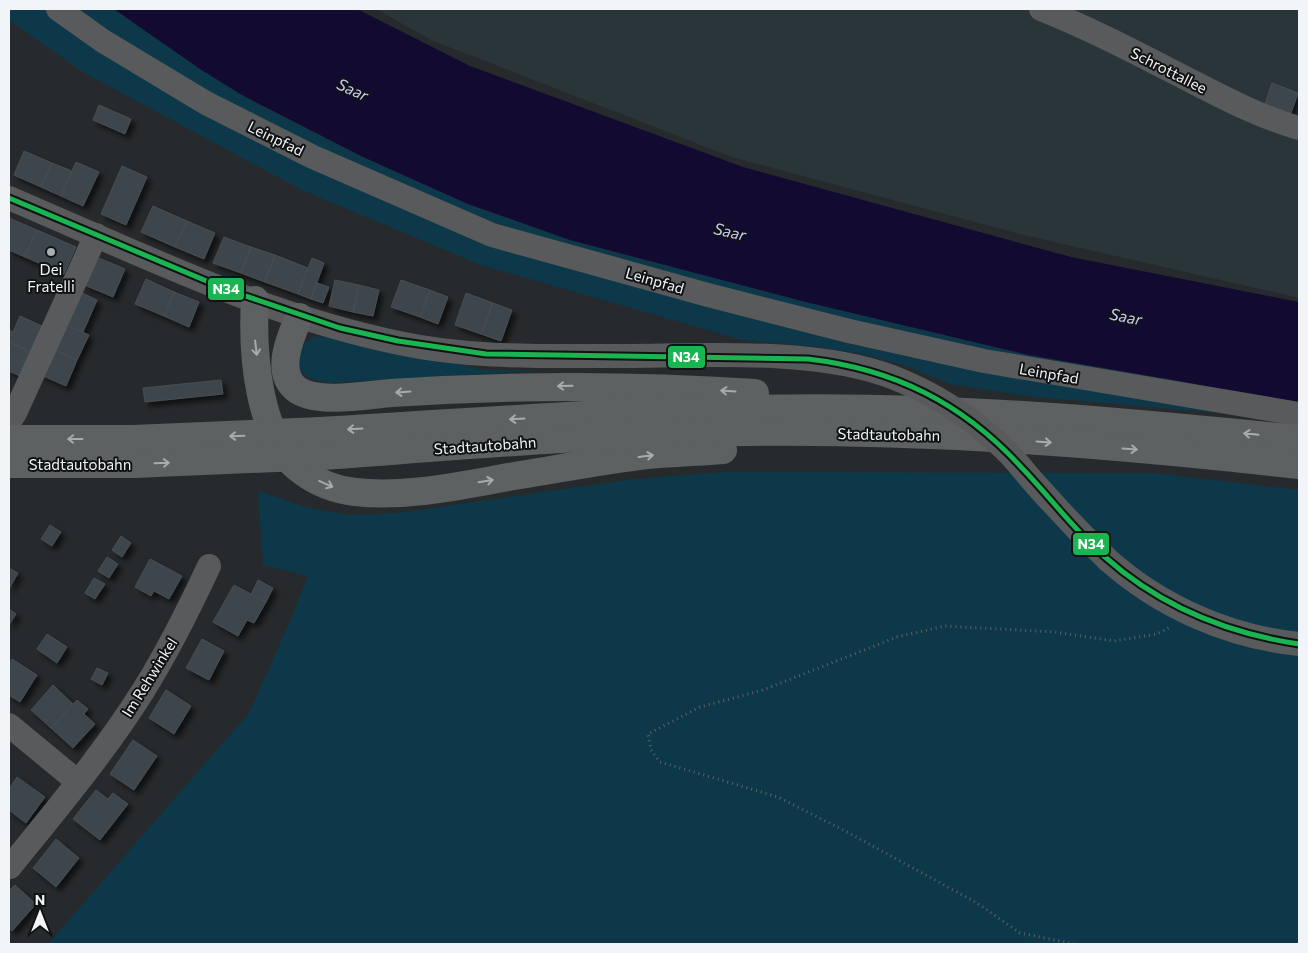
<svg xmlns="http://www.w3.org/2000/svg" width="1308" height="953" viewBox="0 0 1308 953" font-family="Commissioner,sans-serif">
<defs>
<filter id="shadow"><feDropShadow dx="4.5" dy="4.5" stdDeviation="2.5" flood-color="#0009"/></filter>
</defs>
<rect width="100%" height="100%" fill="#272a2c"/>
<path fill="#2a353a" d="M376 9H1299V298L1024 235 732 157 431 40Z"/>
<g fill="#0d3849">
<path d="M9 9H114L200 69 242 95 361 156 468 204 570 240 806 302 1029 355 1299 402V420L1026 396 950 384 909 367 867 355 818 347 743 340 481 265 302 190 83 72 9 20Z"/>
<path d="M322 336 383 351 460 363 480 370H548L329 383C321 381 310 380 304 374 294 364 300 346 310 339 313 338 319 337 322 336Z"/>
<path d="M724 472 1153 473 1299 490V944H48L249 713 290 621 308 576 263 565 258 491 305 507 348 515 397 513 634 479Z"/>
</g>
<path fill="#130a32" d="M114 9H357L470 66 743 167 1071 257 1299 302V402L1029 355 806 302 570 240 468 204 361 156 242 95 200 69Z"/>
<g fill="#3e454e" stroke="#4b4d4f" filter="url(#shadow)">
<path d="M1272 83 1298 93 1291 113 1265 104Z"/>
<path d="M99 105 131 119 125 134 93 120Z"/>
<path d="M24 151 52 163 41 187 14 175Z"/>
<path d="M76 162 99 172 83 206 61 196Z"/>
<path d="M52 163 72 171 61 196 41 187Z"/>
<path d="M122 166 147 177 126 225 101 214Z"/>
<path d="M153 206 187 221 175 247 141 232Z"/>
<path d="M9 218 37 230 25 257 9 250Z"/>
<path d="M187 221 215 233 204 259 175 247Z"/>
<path d="M37 230 76 247 64 274 25 257Z"/>
<path d="M224 237 251 247 241 273 213 263Z"/>
<path d="M251 247 275 255 265 282 241 273Z"/>
<path d="M275 255 308 268 298 294 265 282Z"/>
<path d="M94 256 125 269 113 297 82 284Z"/>
<path d="M312 258 324 263 311 299 298 294Z"/>
<path d="M146 279 174 292 164 316 135 304Z"/>
<path d="M335 280 359 285 353 312 329 306Z"/>
<path d="M401 280 430 290 420 317 391 307Z"/>
<path d="M317 283 329 287 323 303 311 299Z"/>
<path d="M359 285 379 290 373 316 353 312Z"/>
<path d="M430 290 448 297 438 324 420 317Z"/>
<path d="M174 292 199 302 189 327 164 316Z"/>
<path d="M82 293 97 300 83 332 67 325Z"/>
<path d="M466 293 493 303 481 334 455 325Z"/>
<path d="M493 303 512 310 501 341 481 334Z"/>
<path d="M20 316 44 327 33 353 9 342V330L13 332Z"/>
<path d="M64 324 89 335 77 360 53 349Z"/>
<path d="M9 342 33 353 22 377 9 371Z"/>
<path d="M53 349 77 360 66 386 41 375Z"/>
<path d="M221 380 223 394 145 402 143 388Z"/>
<path d="M50 525 61 532 52 546 41 539Z"/>
<path d="M121 536 131 543 122 557 112 550Z"/>
<path d="M107 557 118 564 109 578 98 571Z"/>
<path d="M150 559 182 576 169 599 154 591 151 596 135 587Z"/>
<path d="M9 568 18 573 9 589Z"/>
<path d="M94 578 105 584 95 599 85 593Z"/>
<path d="M258 580 273 588 266 602 251 595Z"/>
<path d="M234 585 266 602 254 623 247 620 238 636 213 622Z"/>
<path d="M9 609 16 614 9 625Z"/>
<path d="M47 634 67 647 57 663 37 649Z"/>
<path d="M202 639 224 651 209 680 186 668Z"/>
<path d="M12 659 37 675 20 702 9 695V664Z"/>
<path d="M97 668 108 673 102 685 91 679Z"/>
<path d="M53 685 73 704 51 728 31 710Z"/>
<path d="M166 690 191 706 174 734 149 718Z"/>
<path d="M77 700 88 709 84 714 95 724 73 748 51 728Z"/>
<path d="M133 740 157 756 134 790 110 774Z"/>
<path d="M17 777 45 797 26 823 9 810V789Z"/>
<path d="M96 790 108 799 113 793 128 804 100 840 73 819Z"/>
<path d="M56 839 79 858 56 887 33 868Z"/>
<path d="M15 885 36 904 12 931 9 928V891Z"/>
</g>
<g fill="none" stroke-linecap="round" stroke-linejoin="round">
<path stroke="#616263" stroke-width="3" stroke-dasharray="1 4" stroke-linecap="butt" d="M1074 944 1020 933 977 903 849 833 778 797 660 762 651 750 648 734 700 707 763 690 897 637 945 626 1054 632 1114 641 1157 634 1170 627"/>
<g stroke="#595a5c" stroke-width="24">
<path d="M58 9 103 41 206 103 313 157 492 235 708 295 849 331 984 361 1299 414"/>
<path d="M1041 9C1094 30 1144 57 1195 83 1228 100 1263 118 1299 128"/>
<path d="M9 198C136 252 263 315 399 343 468 358 541 356 611 356"/>
<path d="M9 422 15 413 96 235"/>
<path d="M1108 560C1161 607 1229 637 1299 644"/>
<path d="M9 725 78 782"/>
<path d="M10 867C56 810 104 753 143 691 168 651 189 609 209 566"/>
</g>
<g stroke="#5e6162" stroke-width="28">
<path d="M255 300C252 350 257 440 303 472 318 483 337 490 355 492 410 498 467 484 520 475 563 468 605 460 647 455 673 453 698 452 723 450"/>
<path d="M299 317C291 336 275 370 295 388 314 405 367 395 391 393 513 385 634 385 755 393"/>
<path d="M321 431C519 419 717 403 916 410 1044 414 1172 426 1299 439"/>
<path d="M322 456C448 447 574 436 700 433 900 427 1101 443 1299 465"/>
</g>
<path stroke="#595a5c" stroke-width="24" d="M611 356C696 356 813 347 892 377 931 392 969 416 1000 445 1014 457 1025 473 1038 487 1060 512 1084 537 1108 560"/>
<g stroke="#5e6162" stroke-width="28">
<path d="M9 439H133L321 431"/>
<path d="M9 464H134L322 456"/>
</g>
<g stroke="#101314" stroke-width="9">
<path id="bus-1" d="M9 198 228 290 340 328 398 341 486 354 808 359C894 369 963 403 1022 468 1050 497 1074 530 1105 557 1160 606 1226 633 1299 644"/>
</g>
<use href="#bus-1" stroke="#1ab451" stroke-width="5"/>
</g>
<defs><path id="oneway-shaft" d="M-6 0H5M1.5-3L5.5 0L1.5 3" fill="none" stroke-width="1.6" stroke-linecap="round" stroke-linejoin="round" transform="scale(1.25)"/></defs>
<g stroke="#a8abac">
<use href="#oneway-shaft" transform="translate(256 348) rotate(83)"/>
<use href="#oneway-shaft" transform="translate(565 386) rotate(179)"/>
<use href="#oneway-shaft" transform="translate(728 391) rotate(-176)"/>
<use href="#oneway-shaft" transform="translate(403 392) rotate(176)"/>
<use href="#oneway-shaft" transform="translate(517 419) rotate(177)"/>
<use href="#oneway-shaft" transform="translate(355 429) rotate(177)"/>
<use href="#oneway-shaft" transform="translate(1251 434) rotate(-174)"/>
<use href="#oneway-shaft" transform="translate(237 436) rotate(178)"/>
<use href="#oneway-shaft" transform="translate(75 439) rotate(180)"/>
<use href="#oneway-shaft" transform="translate(1044 442) rotate(4)"/>
<use href="#oneway-shaft" transform="translate(1130 449) rotate(4)"/>
<use href="#oneway-shaft" transform="translate(646 456) rotate(-7)"/>
<use href="#oneway-shaft" transform="translate(162 463) rotate(-2)"/>
<use href="#oneway-shaft" transform="translate(486 481) rotate(-9)"/>
<use href="#oneway-shaft" transform="translate(326 484) rotate(24)"/>
</g>
<circle fill="#abaeb0" stroke="#101314" stroke-width="2" cx="51" cy="252" r="5"/>
<g text-anchor="middle" dominant-baseline="central" stroke-width="4" stroke-linejoin="round" paint-order="stroke">
<g font-size="15" fill="#f2f5f7" stroke="#101314">
<text transform="translate(1169 70) rotate(27)">Schrottallee</text>
<text transform="translate(276 138) rotate(26)">Leinpfad</text>
<text transform="translate(655 280) rotate(16)">Leinpfad</text>
<text transform="translate(1049 373) rotate(10)">Leinpfad</text>
<text transform="translate(889 434) rotate(1)">Stadtautobahn</text>
<text transform="translate(485 445) rotate(-4)">Stadtautobahn</text>
<text x="80" y="464">Stadtautobahn</text>
<text transform="translate(149 677) rotate(-58)">Im Rehwinkel</text>
</g>
<g font-size="15" fill="#f2f5f7" stroke="#101314">
<text x="51" y="269">Dei<tspan x="51" dy="17">Fratelli</tspan></text>
</g>
<g font-size="16" font-style="italic" fill="#c9c8f8" stroke="#101314">
<text transform="translate(353 89) rotate(24)">Saar</text>
<text transform="translate(730 231) rotate(13)">Saar</text>
<text transform="translate(1126 316) rotate(11)">Saar</text>
</g>
</g>
<g stroke="#101314" stroke-width="2">
<rect x="207" y="277" width="38" height="24" rx="5" fill="#1ab451"/>
<rect x="667" y="345" width="39" height="24" rx="5" fill="#1ab451"/>
<rect x="1072" y="532" width="38" height="24" rx="5" fill="#1ab451"/>
</g>
<g font-size="14" text-anchor="middle" font-weight="bold" fill="#fff">
<text x="226" y="294">N34</text>
<text x="686" y="362">N34</text>
<text x="1091" y="549">N34</text>
</g>
<rect width="1308" height="953" fill="none" stroke="#f2f5f7" stroke-width="20"/>
<g transform="translate(40 913)" stroke="#101314" stroke-width="4" paint-order="stroke">
<path d="M0-4L9 19L0 12L-9 19Z" fill="#f2f5f7"/>
<text y="-8" font-size="14" font-weight="bold" text-anchor="middle" fill="#f2f5f7">N</text>
</g>
</svg>
